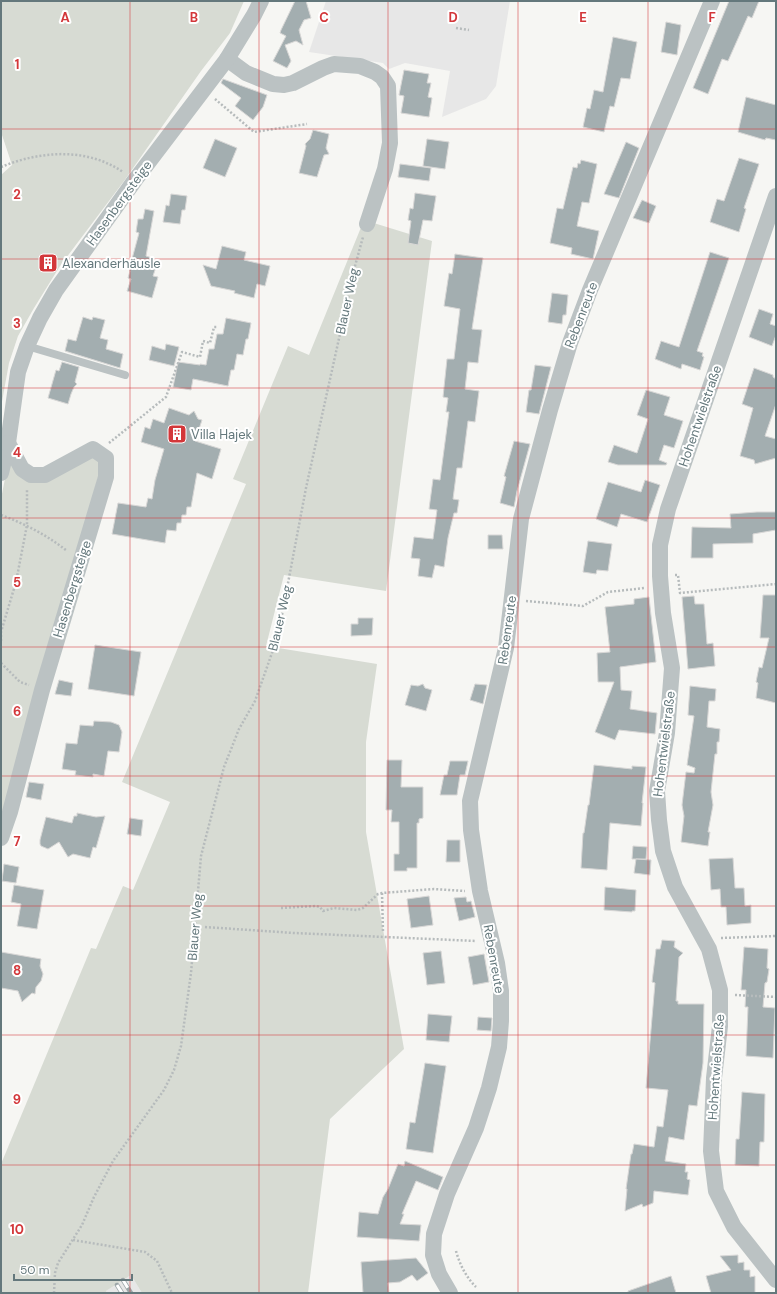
<svg xmlns="http://www.w3.org/2000/svg" width="777" height="1294" viewBox="0 0 777 1294" font-family="'DM Sans',sans-serif">
<rect width="100%" height="100%" fill="#f6f6f3"/>
<g fill="#e7e7e7">
<path d="M326 1H510L496 86 486 99 442 117 450 71 405 63 389 69 383 63 309 52Z"/>
<path d="M131 1275 142 1293H107L106 1291Z"/>
</g>
<g fill="#d7dbd3">
<path d="M1 1H244L230 33 201 71 124 181 60 266 34 308 18 336 9 363 1 407V175L12 165 1 132Z"/>
<path d="M364 220 432 241 386 591 284 575 266 646 377 664 366 742V832L404 1049 330 1119 308 1293H142L131 1275 106 1291 107 1293H1V1164L91 948 96 949 123 886 133 890 170 802 122 782 246 484 233 479 288 346 309 355Z"/>
<path d="M10 453 28 479 94 454 103 459 1 832V499Z"/>
</g>
<g fill="#a3aeb0" stroke="#d8d7d6">
<path d="M295 1H306L311 18 304 20 299 30 303 45 296 41 285 45 291 61 287 68 273 61 286 36 280 33 281 30Z"/>
<path d="M729 1H759L752 18 748 16 728 61 722 59 708 94 693 88Z"/>
<path d="M666 22 681 25 677 55 661 52Z"/>
<path d="M613 37 637 42 630 79 621 78 614 107 610 106 604 132 583 127 587 108 590 109 594 90 603 92Z"/>
<path d="M404 70 429 74 427 83H431L428 97 432 98 429 117 401 113 404 96 399 95Z"/>
<path d="M223 79 267 95 263 107 253 120 235 106 241 98 221 83Z"/>
<path d="M746 97 776 105V140L766 138 765 140 738 132Z"/>
<path d="M313 130 329 134 326 148 329 154 324 155 317 177 299 173 306 146 305 144 310 139Z"/>
<path d="M215 139 237 148 225 177 203 168Z"/>
<path d="M427 139 449 142 445 169 423 166Z"/>
<path d="M626 142 639 148 619 198 604 194Z"/>
<path d="M739 158 759 164 744 208 746 209 739 232 710 222 717 199 724 201Z"/>
<path d="M581 160 597 164 589 203 582 202 577 226 599 231 593 259 571 254 572 248 550 243 557 208 563 209 573 167 577 168 578 163 580 164Z"/>
<path d="M400 164 431 168 429 181 398 177Z"/>
<path d="M415 193 436 196 432 221 423 220 418 245 408 243 411 221 408 220 410 208 413 209Z"/>
<path d="M171 194 187 196 185 210H182L180 224 163 222 166 205 169 206Z"/>
<path d="M642 200 656 206 649 223 633 218Z"/>
<path d="M145 209 154 211 146 256 152 258 150 266 156 267 153 276 158 277 152 298 127 291 131 279 128 278 130 271 129 270 139 233 136 232 138 219H143Z"/>
<path d="M222 246 246 252 244 260 270 266 265 286 257 284 254 298 234 293 235 291 211 286 203 265 216 269Z"/>
<path d="M710 252 729 258 697 351 703 353 702 356 704 357 700 370 682 364 681 369 655 359 661 341 679 347Z"/>
<path d="M455 254 483 258 472 329 482 330 478 363 468 362 465 389 479 391 475 422 468 421 462 468H457L453 499 459 500 457 513H454L448 538 444 567 435 565 432 578 418 576 420 559 411 558 414 537 433 539 437 510 429 509 433 479 440 480 449 412H446L448 398 443 397 447 359H454L460 309 444 306 449 273 452 274Z"/>
<path d="M552 293 568 295 566 315H563L562 324 548 322Z"/>
<path d="M759 309 773 314 770 324 776 326V335L772 346 749 337Z"/>
<path d="M83 317 92 320 93 317 105 320 100 338 108 340 106 349 123 354 120 368 65 351 68 339 76 341Z"/>
<path d="M226 318 251 323 248 339H246L243 355 237 354 234 370H231L228 386 193 379 191 390 173 387 178 362 200 365V364L206 365 209 349H214L217 334H223Z"/>
<path d="M166 344 179 347 174 366 149 360 152 346 165 350Z"/>
<path d="M62 362 79 367 75 382 77 384 74 387 71 394 68 404 48 398 56 370 59 371Z"/>
<path d="M535 365 551 367 539 414 526 412 529 390H531Z"/>
<path d="M754 368 773 375V377L776 379V404L765 436 776 439V458L755 464 754 460 740 456 753 408 742 404Z"/>
<path d="M646 390 670 397 664 415 683 421 674 448 664 445 659 460 667 463 666 465H618L608 462 614 445 637 453 648 419 637 415Z"/>
<path d="M169 408 189 415 194 411 198 419 202 420 195 441 221 449 212 479 197 473 191 507H187L186 515H182L181 523H177L176 531 167 530 165 543 112 534 118 503 146 507 148 498 152 499 155 480 164 449 141 442 145 427 150 429 153 419 164 423Z"/>
<path d="M514 441 530 444 517 491 514 507 500 503 506 477 504 476Z"/>
<path d="M645 480 660 485 647 522 621 514 617 527 596 519 608 482 641 492Z"/>
<path d="M757 512H776V530L753 534V543L713 544V558H691L692 527 731 528 730 514Z"/>
<path d="M488 535H502L503 549H488Z"/>
<path d="M588 541 612 544 608 571 597 570 596 574 583 572Z"/>
<path d="M763 595H776V703L756 698 758 683 756 682 759 667 762 668 769 638H760Z"/>
<path d="M694 596 695 604H704L707 644 713 643 715 666 688 669 682 597Z"/>
<path d="M649 597 656 662 620 667 621 690 632 691 630 709 657 713 655 734 619 730 615 740 595 732 614 682H598L597 653 610 652 605 607 634 604V599Z"/>
<path d="M358 618H373L372 635 351 636V624H358Z"/>
<path d="M95 645 141 652 134 696 88 689Z"/>
<path d="M59 680 73 683 71 696 55 694Z"/>
<path d="M423 684 425 688 432 690 426 711 405 705 411 685 418 686Z"/>
<path d="M475 684 487 685 483 704 470 700Z"/>
<path d="M690 686 716 689 715 701H709L707 727 720 729 719 742H717V754H715L711 792 713 805 708 832H710L708 846 681 842 684 816 682 805 686 772 694 773 695 768 687 765 694 716 688 715Z"/>
<path d="M94 721 111 722 119 725 122 732 119 752 108 751 104 776 93 774V777L75 775 76 771 62 769 66 743 77 744 80 725 93 726Z"/>
<path d="M387 760H402L401 787H423V818L419 819V823H417V868H407V871H394V854H399V822H391L392 810H386Z"/>
<path d="M450 761H468L465 775H460L457 795H440L444 775H447Z"/>
<path d="M594 765 632 769V766L646 767 642 803H643L641 826 610 823 607 870 581 868 583 833H584L588 805H589Z"/>
<path d="M29 782 44 784 41 800 26 797Z"/>
<path d="M77 813 96 817 105 816 96 848 93 847 90 858 73 854 68 857 59 842 48 849 41 846 40 844V840L46 817 72 823 74 816H77Z"/>
<path d="M130 818 143 820 141 836 127 834Z"/>
<path d="M447 840H460V862H446Z"/>
<path d="M633 846 647 847 646 859H632Z"/>
<path d="M733 858 735 888H744L745 906 751 905V923L727 925 726 907H721L720 889 711 890 709 859Z"/>
<path d="M636 859 651 860 650 875 634 873Z"/>
<path d="M4 864 19 867 16 883 2 881Z"/>
<path d="M14 885 44 890 37 929 17 926 21 904 11 902Z"/>
<path d="M605 887 636 890 635 911H632V912L604 910Z"/>
<path d="M429 896 433 925 411 928 407 899Z"/>
<path d="M466 897 467 902 471 901 475 917 459 921 454 898Z"/>
<path d="M662 940 675 941 674 947 683 953 679 957 676 1001H678V1004H704L703 1063 697 1106 689 1105 684 1140 669 1137 665 1161 686 1164 685 1172H688L687 1179 690 1180 688 1195 654 1191 653 1203 643 1207 642 1204 625 1211 627 1189H626L631 1154H632L634 1144 654 1147 657 1126 663 1127 668 1090 646 1088 655 983 652 982 656 949H660Z"/>
<path d="M744 947 768 949 767 968 769 969 767 982 765 983 763 1007 775 1008 773 1058 746 1056 748 1007H745L746 990H741Z"/>
<path d="M441 951 445 983 427 985 423 953Z"/>
<path d="M1 952 41 959 40 966 43 974 41 981 36 987 35 994 32 993 22 1002 18 991 1 988Z"/>
<path d="M484 954 489 982 473 985 468 957Z"/>
<path d="M428 1014 452 1016 449 1042 426 1040Z"/>
<path d="M478 1017 492 1018 491 1031 477 1030Z"/>
<path d="M425 1063 446 1066 433 1153 406 1149 410 1122 415 1123Z"/>
<path d="M742 1092 765 1094 764 1142H760L759 1166 735 1165 736 1139H739Z"/>
<path d="M405 1161 443 1177 438 1190 416 1181 402 1214H404L400 1224 421 1225 419 1241 357 1237 359 1212 378 1214 383 1197 388 1189 398 1164 404 1166Z"/>
<path d="M738 1255V1263L744 1262V1270H750V1277L755 1276V1293H711L706 1276 731 1270 720 1256Z"/>
<path d="M416 1258 428 1273 417 1281 412 1275 400 1282 388 1283 389 1293H363L361 1262Z"/>
<path d="M671 1276 676 1293H628V1291Z"/>
</g>
<g fill="none" stroke-linecap="round" stroke-linejoin="round">
<g stroke="#b6bbbc" stroke-width="2.5" stroke-dasharray="2 2" stroke-linecap="butt">
<path d="M456 28 469 30"/>
<path d="M215 99 254 132 307 124"/>
<path d="M1 167C40 151 86 147 123 172"/>
<path d="M109 443 166 397 182 352 200 357 203 341 210 343 214 327H217"/>
<path d="M1 515C25 524 47 535 67 551"/>
<path d="M675 575H678L680 593 776 584"/>
<path d="M526 601 583 606 608 592 645 588"/>
<path d="M1 641V632L16 582 27 525V489"/>
<path d="M1 663 20 682 29 685"/>
<path d="M382 893 383 932"/>
<path d="M281 908 316 906 320 907 323 911 334 908 357 910 363 908 378 894 382 893 434 889 465 891"/>
<path d="M205 927 294 933 476 941"/>
<path d="M721 938 776 936"/>
<path d="M735 995 776 997"/>
<path d="M73 1240 145 1252 157 1261 172 1293"/>
<path d="M456 1251C460 1265 466 1277 476 1287"/>
<path d="M54 1293 55 1273 58 1263 82 1225 94 1197 113 1161 164 1090 174 1070 181 1046 191 973 201 856 224 767 239 729 255 701 278 636 306 488 355 266 363 237"/>
</g>
<path stroke="#bbc2c3" stroke-width="8" d="M27 346 125 375"/>
<g stroke="#bbc2c3" stroke-width="16">
<path d="M227 59 246 73 273 84 284 85 293 83 323 68 334 64 360 66 375 72 382 77 388 86 390 143 385 169 367 224"/>
<path d="M776 196 668 509 660 545V576L663 613 672 668 667 733 657 791 659 820 663 851 675 887 709 949 720 990V1026L714 1078 711 1151 716 1191 734 1227 776 1280"/>
<path d="M1 473 8 443 18 372 27 346 40 318 56 290 135 180 227 59 254 15 261 1"/>
<path d="M1 838 10 812 42 690 106 477V458L93 449 45 475H31L22 469 8 443"/>
<path d="M450 1293 439 1274 433 1255 434 1234 447 1194 476 1128 489 1088 499 1047 501 1021V991L497 963 480 891 471 830 470 801 506 648 521 519 550 410 570 343 590 290 712 1"/>
</g>
<g stroke="#9ca6a8" stroke-width="4.5">
<g id="rail">
<path d="M123 1280 131 1293"/>
<path d="M117 1285 122 1293"/>
</g>
</g>
<use href="#rail" stroke="#fff" stroke-width="3" stroke-dasharray="9" stroke-linecap="butt"/>
</g>
<path fill="none" stroke="#d3373a" stroke-width="1" stroke-opacity="0.55" d="M130 1V1293M259 1V1293M388 1V1293M518 1V1293M648 1V1293M1 129H776M1 259H776M1 388H776M1 518H776M1 647H776M1 776H776M1 906H776M1 1035H776M1 1165H776"/>
<defs>
<g id="building-square" transform="scale(1)"><rect x="-9" y="-9" width="18" height="18" rx="4" fill="#d3373a" stroke="#fff"/><path d="M-4-6H4V6H1V3H-1V6H-4ZM-2.5-4.3h1.7v1.8h-1.7ZM.8-4.3h1.7v1.8H.8ZM-2.5-1h1.7V.8h-1.7ZM.8-1h1.7V.8H.8Z" fill="#fff"/></g>
</defs>
<g fill-rule="evenodd">
<use href="#building-square" x="48" y="263"/>
<use href="#building-square" x="177" y="434"/>
</g>
<g text-anchor="middle" dominant-baseline="central" stroke-width="4" stroke-linejoin="round" paint-order="stroke">
<g font-size="13" fill="#64787c" stroke="#fff">
<text transform="translate(119 203) rotate(-54)">Hasenbergsteige</text>
<text transform="translate(347 301) rotate(-78)">Blauer Weg</text>
<text transform="translate(581 315) rotate(-69)">Rebenreute</text>
<text transform="translate(700 416) rotate(-71)">Hohentwielstraße</text>
<text transform="translate(72 589) rotate(-73)">Hasenbergsteige</text>
<text transform="translate(280 618) rotate(-77)">Blauer Weg</text>
<text transform="translate(507 630) rotate(-82)">Rebenreute</text>
<text transform="translate(664 744) rotate(-83)">Hohentwielstraße</text>
<text transform="translate(195 927) rotate(-85)">Blauer Weg</text>
<text transform="translate(494 959) rotate(80)">Rebenreute</text>
<text transform="translate(716 1067) rotate(-86)">Hohentwielstraße</text>
</g>
<g font-size="13" fill="#64787c" stroke="#fff" text-anchor="start">
<text x="62" y="263">Alexanderhäusle</text>
<text x="191" y="434">Villa Hajek</text>
</g>
</g>
<g font-size="13" text-anchor="middle" font-weight="bold" fill="#d3373a" stroke="#fff" stroke-width="4" stroke-linejoin="round" paint-order="stroke">
<text x="65" y="22">A</text>
<text x="194" y="22">B</text>
<text x="324" y="22">C</text>
<text x="453" y="22">D</text>
<text x="583" y="22">E</text>
<text x="712" y="22">F</text>
<text x="17" y="69">1</text>
<text x="17" y="199">2</text>
<text x="17" y="328">3</text>
<text x="17" y="457">4</text>
<text x="17" y="587">5</text>
<text x="17" y="716">6</text>
<text x="17" y="846">7</text>
<text x="17" y="975">8</text>
<text x="17" y="1104">9</text>
<text x="17" y="1234">10</text>
</g>
<rect width="777" height="1294" fill="none" stroke="#64787c" stroke-width="4"/>
<path d="M14 1274v6h118v-6" fill="none" stroke="#64787c" stroke-width="2"/>
<text x="20" y="1274" font-size="12" fill="#64787c" stroke="#ffffff" stroke-width="3" paint-order="stroke">50 m</text>
</svg>
